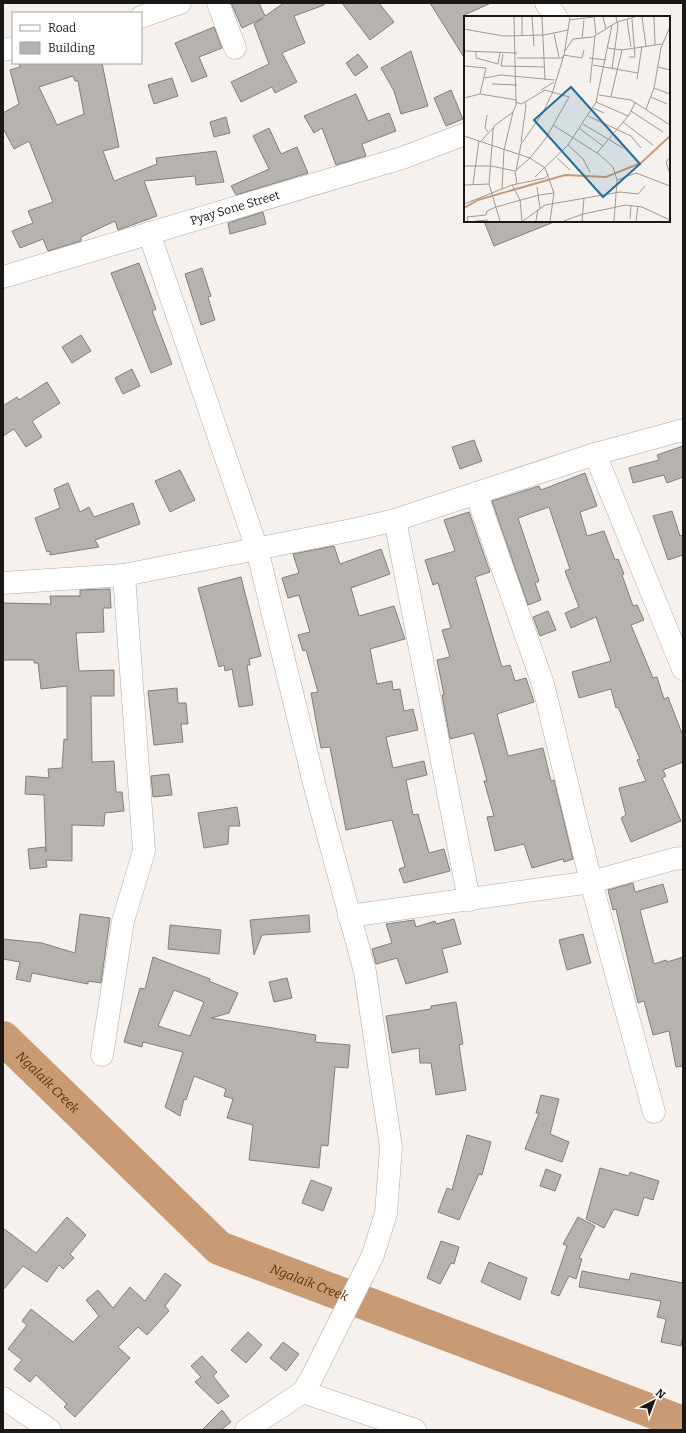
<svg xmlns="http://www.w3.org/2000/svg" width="686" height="1433" viewBox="0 0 686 1433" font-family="Bitter,serif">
<rect width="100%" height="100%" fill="#f7f1ed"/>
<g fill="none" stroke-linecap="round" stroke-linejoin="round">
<path stroke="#c99b74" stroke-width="34" id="s1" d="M3 1038 219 1248 683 1423"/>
</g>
<g fill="#b6b2ad" stroke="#847f7b" fill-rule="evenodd">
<path d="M231 3H259L265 16 284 3H324V5L294 16 305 43 282 53 297 82 275 93 272 87 241 102 231 82 269 64 254 24 263 18 242 28Z"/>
<path d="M342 3H379L394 22 370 40Z"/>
<path d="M430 3H491L464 15 465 59Z"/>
<path d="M214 27 222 48 199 57 207 76 192 82 175 43Z"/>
<path d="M411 51 428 106 401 114 394 91 381 68Z"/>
<path d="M358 54 368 67 355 76 346 63Z"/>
<path d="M19 63H102L119 147 103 151 114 181 157 164 156 158 216 151 224 182 196 185 195 176 144 181 157 216 118 230 115 221 81 237V241L48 251 43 239 20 248 12 231 33 223 28 211 53 202 29 141 14 149 3 128V113L19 104 10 70 20 67ZM73 76 75 81H78L84 114 57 125 39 87Z"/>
<path d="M172 78 178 96 154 104 148 85Z"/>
<path d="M451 90 463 119 446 126 434 98Z"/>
<path d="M356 94 368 121 389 113 396 131 362 144 366 156 336 165 322 128 314 133 304 116Z"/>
<path d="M226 117 230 133 214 137 210 122Z"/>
<path d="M269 128 281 154 297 147 308 173 236 195 231 186 269 169 253 136Z"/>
<path d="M263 212 266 224 230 234 228 223Z"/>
<path d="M484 221H554V222L494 246Z"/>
<path d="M139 263 156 309 152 311 172 364 151 373 111 273Z"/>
<path d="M202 268 211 296 208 297 215 320 201 325 185 274Z"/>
<path d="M81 335 91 351 72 363 62 347Z"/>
<path d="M132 369 140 386 123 394 115 378Z"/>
<path d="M47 382 60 403 32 421 42 437 26 447 14 429 3 436V406L17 397 19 400Z"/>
<path d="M474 440 482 461 460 469 452 447Z"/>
<path d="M683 446V477L667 483 664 475 633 483 629 468 659 460 657 455Z"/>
<path d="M180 470 195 500 170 512 155 481Z"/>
<path d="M585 473 597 506 580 512 587 536 604 531 615 560 618 559 624 574 622 575 633 606 637 605 644 620 631 625 653 678 657 677 664 699 668 697 683 736V762L663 770 666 776 662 778 681 821 631 842 621 818 626 815 619 788 646 781 637 760 640 759 618 707 616 708 611 689 579 698 572 672 611 661 596 617 571 628 565 613 579 607 565 571 570 569 549 507 518 518 539 581 535 583 541 600 528 605 492 501 539 486 541 490Z"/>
<path d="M68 483 80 512 89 507 94 517 133 503 140 524 95 540 99 547 50 555V551L47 552 35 518 60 508 54 489Z"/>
<path d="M672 511 680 536 683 535V555L668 560 653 516Z"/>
<path d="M469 512 490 572 475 577 502 667 510 665 515 681 526 678 534 702 497 714 508 756 543 748 551 781 554 780 573 859 564 862 563 859 532 868 524 844 495 851 487 817 494 816 484 781H487L474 733 450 739 442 695H444L437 660 450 657 442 630 451 628 438 583 433 585 425 560 455 551 444 520Z"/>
<path d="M334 546 340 564 381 549 390 574 351 588 359 616 394 606 405 639 370 649 377 684 392 681 393 690 400 689 404 711 413 709 418 730 386 737 393 768 424 761 427 775 406 780 413 815 418 814 429 853 444 849 450 871 404 883 399 869 405 867 392 820 346 830 330 747 321 748 318 732 311 693 318 692 306 650 303 651 298 635 310 632 299 595 288 598 282 578 299 573 293 554Z"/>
<path d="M241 577 261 656 249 659 250 665H247L253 705 239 707 232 669 225 671 224 665 219 667 198 588Z"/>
<path d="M110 589 111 608H103L104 632 76 633 79 671 114 670V696H91L92 762 114 761 116 792H122L124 811 105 813 104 826 72 825V861L46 860 47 867 30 869 28 849 45 847 46 852 44 795 25 794 26 776 49 778 48 769 62 768 64 739 67 740V686L41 689 38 663H34V660H3V603L51 604 50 596H80V590Z"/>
<path d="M548 611 556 630 540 636 533 617Z"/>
<path d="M177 688 178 703H186L188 724H181L183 742 154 745 148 691Z"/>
<path d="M169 774 172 795 153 797 151 776Z"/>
<path d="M237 807 240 826H229L228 844 204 848 198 813Z"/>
<path d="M633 883 635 892 663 884 668 902 640 910 654 964 666 960 667 962 683 957V1066L676 1067 669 1031 653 1035 644 1001 638 1003 616 909 613 910 608 890Z"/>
<path d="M80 914 110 918 101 983 88 981V984L32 973 30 982 16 979 20 962 3 959V939L42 943 75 953Z"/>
<path d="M309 915 310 932 262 935 254 955 250 920Z"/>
<path d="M454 919 461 944 442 949 448 972 406 984 397 958 376 964 372 949 392 943 386 924 414 920 416 927 435 921 436 924Z"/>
<path d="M170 925 221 930 219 954 168 949Z"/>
<path d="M583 934 591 963 567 970 559 940Z"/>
<path d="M153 957 210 979 209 981 238 993 229 1013 211 1018 316 1035 315 1042 350 1045 348 1068 335 1067 328 1146 321 1145 319 1168 249 1160 253 1125 227 1118 233 1099 224 1096 226 1089 194 1076 186 1100 184 1099 180 1116 165 1107 183 1052 143 1042 142 1047 124 1042 140 988 145 989ZM174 990 204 1002 190 1036 158 1026Z"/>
<path d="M287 978 292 998 274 1002 269 982Z"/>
<path d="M456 1002 463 1044 459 1045 466 1090 436 1095 431 1063H420L419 1048 392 1053 386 1016 431 1009V1006Z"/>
<path d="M541 1095 559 1099 550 1134 569 1142 562 1162 525 1149 539 1113H536Z"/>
<path d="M467 1135 491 1142 482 1175 479 1174 459 1220 438 1212 447 1188 452 1190Z"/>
<path d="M600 1168 629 1176 630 1172 659 1181 653 1200 644 1197 638 1216 614 1209 604 1228 586 1219Z"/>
<path d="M546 1169 561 1175 555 1191 540 1186Z"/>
<path d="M311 1180 332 1188 323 1211 302 1203Z"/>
<path d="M67 1217 86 1235 70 1254 74 1258 63 1269 59 1265 47 1282 23 1266 3 1290V1228L36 1253Z"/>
<path d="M578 1217 595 1226 579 1258 582 1259 576 1279 569 1276 559 1296 551 1293 567 1246 563 1244Z"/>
<path d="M441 1241 459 1247 454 1264 451 1263 440 1284 427 1278Z"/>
<path d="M489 1262 527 1278 520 1300 481 1282Z"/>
<path d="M582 1271 629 1280 631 1273 683 1283V1335L681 1346 661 1342 666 1319 657 1317 661 1301 579 1287Z"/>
<path d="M165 1273 181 1285 165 1306 169 1311 147 1335 138 1327 118 1347 130 1358 75 1417 64 1407 67 1404 36 1375 30 1382 14 1369 22 1360 8 1349 27 1325 22 1321 31 1309 73 1342 99 1316 86 1300 98 1290 113 1308 130 1287 145 1301Z"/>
<path d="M248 1332 262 1345 246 1363 231 1350Z"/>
<path d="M283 1342 299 1354 286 1371 270 1358Z"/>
<path d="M202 1356 217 1372 213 1376 229 1396 218 1404 195 1382 201 1377 191 1366Z"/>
<path d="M222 1410 231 1422 221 1430H202Z"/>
</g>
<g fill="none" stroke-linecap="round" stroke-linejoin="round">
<g stroke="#aea9a5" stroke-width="23">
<g id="minor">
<path d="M218 3 235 48"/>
<path d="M546 3 556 17"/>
<path d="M141 17 180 3"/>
<path d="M3 50 13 48"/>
<path d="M149 233 257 549 316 791 365 972 391 1147 386 1213 373 1255 312 1377 303 1392 246 1430"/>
<path id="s2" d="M3 277 402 158 465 134"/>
<path d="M595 454 683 669"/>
<path d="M476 493 543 684 591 882 654 1112"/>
<path d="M395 520 469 900"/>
<path d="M3 583 124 575 357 529 395 520 595 454 683 430"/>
<path d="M349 916 591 882 674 859 683 858"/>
<path d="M102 1055 123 921 144 851 124 575"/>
<path d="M303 1392 415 1430"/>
</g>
</g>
<g stroke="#aea9a5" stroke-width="23">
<path id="tertiary" d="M3 1398 50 1430"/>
</g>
<use href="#minor" stroke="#fff" stroke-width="22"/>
<use href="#tertiary" stroke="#fff" stroke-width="22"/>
</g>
<g text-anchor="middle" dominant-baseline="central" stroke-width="3.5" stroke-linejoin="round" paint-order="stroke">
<g font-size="12" fill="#1a1817" stroke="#fff">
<text stroke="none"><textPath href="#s2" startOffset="242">Pyay Sone Street</textPath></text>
</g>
<g font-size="13" font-style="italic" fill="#5f3300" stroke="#fff">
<text stroke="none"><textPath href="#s1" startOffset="63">Ngalaik Creek</textPath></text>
<text stroke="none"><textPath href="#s1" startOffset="398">Ngalaik Creek</textPath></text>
</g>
</g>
<g transform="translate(464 16)">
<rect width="206" height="206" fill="#f7f1ed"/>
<path fill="none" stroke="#c99b74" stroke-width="2" d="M0 192 14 184 101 159 142 161 177 147 206 120"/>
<path fill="none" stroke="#9f9a97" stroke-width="1" d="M58 1V20M68 1 70 30M78 1 81 64M130 1 132 18M139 1 142 13M178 1 182 30M190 1 191 29M105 4 130 1M163 4 167 31M0 13 39 20 80 19 104 14M90 18 95 41M118 22 120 4M144 32 158 34 198 28M0 35 53 37M101 35 109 23 129 21 153 6 171 1M12 36V42L34 48 36 37M39 38 37 50 81 51M165 41H171L168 3M53 42H98L100 39 118 42 120 34M125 42 142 44M129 49 174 57M0 50 22 52 16 78M194 51 206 54M148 53 154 10 152 1M20 62 37 59 91 64M173 63 178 30M126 67 131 20M28 68 53 69M190 72 206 78M77 74 90 66M135 79 167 84 206 109M147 80 158 34M187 81 203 88M0 82 16 78 53 84M52 86 57 88 61 86 62 90 57 126M132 86 164 100M129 92 140 97M182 93 190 72 197 32 206 11M167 95 199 116M23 99 21 112 24 116M124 100 167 120 177 132M159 106 189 129M119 108 159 132M89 109 136 139 149 151 153 164 150 205M116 113 139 130M0 120 66 142 81 152 90 177 86 205M17 125 29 112M104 129 119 143 126 156M133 137 165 99 171 87M206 141 202 146 206 158M93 142 106 154M0 150H27L51 155 66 142 82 122 105 81 81 74 61 86M51 155 53 168M52 155 57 128 78 98 88 78 100 39 106 1M71 161 104 129 132 86 148 9M153 164 172 157 206 170M9 168 15 125M0 169 25 168M48 169 56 184 58 205M73 171 76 192M38 173 40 134 49 96M0 188 48 169 81 162 85 158M166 203 167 189M4 205 3 201 22 199 23 195 32 191 75 179 90 177M11 205 24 204M36 205 25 168 29 115 30 110 49 96 52 89 50 1M59 205 81 189 156 176 174 178 181 170M72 205 74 193M100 205 119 198 162 189 178 191 206 204M118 205 120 182M172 205 174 190"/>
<path fill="#2070a2" fill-opacity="0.15" stroke="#2070a2" stroke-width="2" d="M107 71 176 148 139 181 70 104Z"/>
<rect width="206" height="206" fill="none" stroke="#1a1817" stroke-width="2"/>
</g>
<rect width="686" height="1433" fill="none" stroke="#1a1817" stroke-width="8"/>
<rect x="12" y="12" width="130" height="52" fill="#ffffff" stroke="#a3a3a2"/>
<rect x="20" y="25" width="20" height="6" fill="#ffffff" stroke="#a3a3a2"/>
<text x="48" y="32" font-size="12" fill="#1a1817">Road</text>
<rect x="20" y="42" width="20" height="12" fill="#b6b2ad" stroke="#a3a3a2"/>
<text x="48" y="52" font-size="12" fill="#1a1817">Building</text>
<g transform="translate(654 1401) rotate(42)" stroke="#ffffff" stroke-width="3" paint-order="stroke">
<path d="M0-3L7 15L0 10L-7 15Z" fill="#1a1817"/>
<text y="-6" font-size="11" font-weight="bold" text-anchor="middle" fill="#1a1817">N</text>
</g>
</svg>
